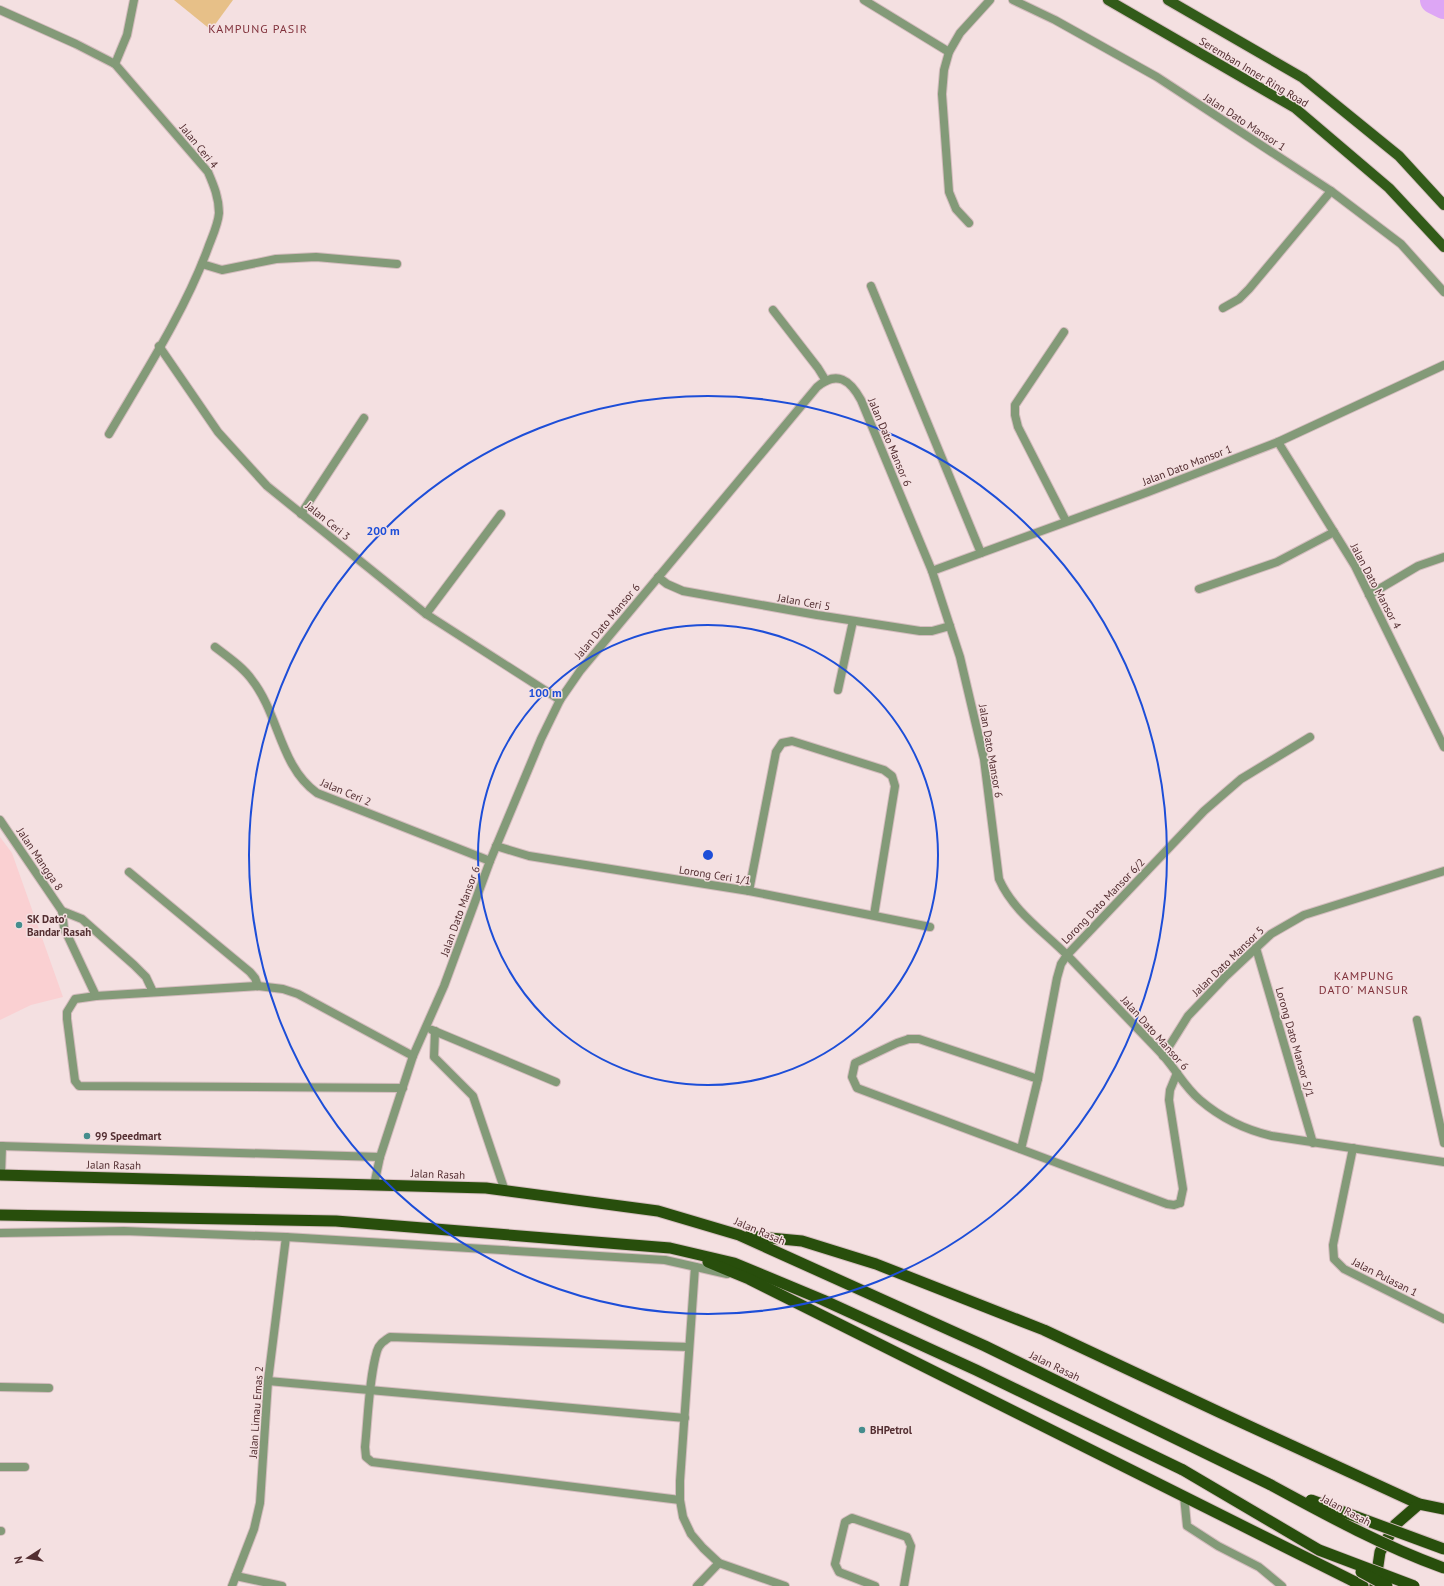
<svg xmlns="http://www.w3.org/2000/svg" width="1444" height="1586" viewBox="0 0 1444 1586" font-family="'PT Sans',sans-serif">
<rect width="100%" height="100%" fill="#f4e0e1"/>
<path fill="#fad0d2" d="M0 837 12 853 63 997 31 1005 0 1020Z"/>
<path fill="#e7c088" d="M174 0H233L211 30Z"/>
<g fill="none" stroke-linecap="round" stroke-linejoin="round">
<path stroke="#dda6f5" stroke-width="28" d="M1434 0 1444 5"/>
<g stroke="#d4bcbe" stroke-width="10">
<g id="service">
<path d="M202 264 222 270 276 259 316 257 397 264"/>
<path d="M773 310 818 368 826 381"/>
<path d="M301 514 364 418"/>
<path d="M1199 589 1277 562 1334 532"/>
<path d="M426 614 501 514"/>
<path d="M838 690 853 621"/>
<path d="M96 996 75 999 67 1012V1019L75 1081 79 1086 403 1088"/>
<path d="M1417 1020 1444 1143"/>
<path d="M432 1030 556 1082"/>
<path d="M435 1031 434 1057 473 1096 505 1191"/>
<path d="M909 1039 897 1043 855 1063 852 1077 857 1088 1167 1204 1174 1205 1180 1203"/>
<path d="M0 1467H25"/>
<path d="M1184 1496 1187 1526 1218 1546 1259 1567 1282 1586"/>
<path d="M680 1500 372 1462 366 1457 365 1447C368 1418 369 1378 377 1351 379 1344 384 1341 390 1337L689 1347"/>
<path d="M875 1586 839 1572 835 1564 845 1522 852 1518 907 1537 911 1546 904 1586"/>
</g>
</g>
<g stroke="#d4bcbe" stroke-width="10">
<g id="minor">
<path d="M864 0 949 52"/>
<path d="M1013 0 1055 20 1157 77 1331 191 1401 244 1444 292"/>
<path d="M0 10 76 44 115 64 208 172C214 186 219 198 219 213 218 225 212 237 208 248 185 311 143 376 109 434"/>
<path d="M115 64 127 35 134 0"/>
<path d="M969 223 956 209 949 192 942 94 944 70 949 52 960 33 990 0"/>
<path d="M871 286 981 553"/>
<path d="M1223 308 1239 299 1249 289 1331 191"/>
<path d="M1064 332 1015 405V415L1018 427 1066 521"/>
<path d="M159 346 218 432 267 486 426 614 560 700"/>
<path d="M1278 442 1355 566 1444 747"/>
<path d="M932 571 1148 492 1278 442 1444 365"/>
<path d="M658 577 667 584 683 591 817 615 920 631H932L950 626"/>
<path d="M1369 595 1418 566 1444 557"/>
<path d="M215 647C228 657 243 667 252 680 279 714 280 767 317 793L490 861"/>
<path d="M0 820 62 911"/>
<path d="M496 846 529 856 749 891 930 927"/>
<path d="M129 872 250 972 255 978 258 986"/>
<path d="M749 891 776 752 782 743 792 741 884 770 892 776 895 786 874 915"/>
<path d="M1256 948 1313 1143"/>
<path d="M153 992 146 977 134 965 82 919 62 911 64 928 96 996 258 986 283 989 298 994 413 1056"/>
<path d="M909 1039H919L1038 1079"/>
<path d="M1163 1056 1188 1016 1226 976 1271 934 1304 915 1444 871"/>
<path d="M1177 1073 1170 1090 1169 1100 1183 1189 1180 1203"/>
<path d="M0 1146 380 1157"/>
<path d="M1353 1148 1333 1245 1334 1259 1344 1269 1444 1319"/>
<path d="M1021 1149 1038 1079 1057 978 1061 964 1067 955 1204 811 1241 779 1310 737"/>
<path d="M1 1175 2 1146"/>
<path d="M374 1185 380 1157 413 1056 444 986 490 861 541 739 560 700 580 671 817 387C837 370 850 380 861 400L932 571 960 657 984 759 999 879C1013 911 1043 931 1067 955 1098 987 1128 1019 1159 1051 1174 1066 1184 1087 1200 1100 1221 1118 1246 1130 1272 1136L1444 1162"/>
<path d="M0 1233 124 1231 286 1237 665 1260 727 1274"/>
<path d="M695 1267 680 1481V1500L683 1517 691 1534 703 1548 719 1563 785 1586"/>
<path d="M268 1381 685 1418"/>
<path d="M0 1387 49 1388"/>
<path d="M0 1531H1"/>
<path d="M236 1576 282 1586"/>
<path d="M232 1586 254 1529 260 1503 268 1381 286 1237"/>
<path d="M697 1586 719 1563"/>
</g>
</g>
<g stroke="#d4bcbe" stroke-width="12">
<g id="primary">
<path d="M1108 0 1295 108 1389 188 1444 247"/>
<path d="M1168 0 1303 78 1399 156 1444 205"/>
</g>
</g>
<g stroke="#d4bcbe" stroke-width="13">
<g id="trunk">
<path d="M0 1175 486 1188 658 1211 739 1235 985 1346 1271 1485"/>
<path d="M0 1215 336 1221 670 1248 734 1263 823 1300 976 1370 1183 1470"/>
<path d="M749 1236 802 1241 876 1264 1044 1330 1221 1413 1419 1504 1444 1509"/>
<path d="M708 1262 749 1279 1363 1586"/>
<path d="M1375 1586 1380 1552 1395 1525 1419 1504"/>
</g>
</g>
<use href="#service" stroke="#839a78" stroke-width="8"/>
<use href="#minor" stroke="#839a78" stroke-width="8"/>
<use href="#primary" stroke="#325b19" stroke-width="10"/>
<use href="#trunk" stroke="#284e0c" stroke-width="11"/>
<g stroke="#d4bcbe" stroke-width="13" stroke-linecap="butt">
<g id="trunk-bridge">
<path d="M1183 1470 1319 1550 1414 1586"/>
<path d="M1271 1485C1328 1516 1383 1546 1444 1568"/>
<path d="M1311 1500 1444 1549"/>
<path d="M1361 1572 1387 1586"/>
</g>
</g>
<use href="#trunk-bridge" stroke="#284e0c" stroke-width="11"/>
</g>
<g fill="none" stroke="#1d4ed8" stroke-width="2">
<circle cx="708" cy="855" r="230"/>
<circle cx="708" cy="855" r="459"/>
</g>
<g fill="#458d8d" stroke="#f4e0e1" stroke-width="1.5">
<circle cx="19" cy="925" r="4"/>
<circle cx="87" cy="1136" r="4"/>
<circle cx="862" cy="1430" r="4"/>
</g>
<g text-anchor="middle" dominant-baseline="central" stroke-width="3" stroke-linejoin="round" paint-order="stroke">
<g font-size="11" fill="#532e31" stroke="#f4e0e1">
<text transform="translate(1254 72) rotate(31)">Seremban Inner Ring Road</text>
<text transform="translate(1245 122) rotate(33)">Jalan Dato Mansor 1</text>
<text transform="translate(199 146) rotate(51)">Jalan Ceri 4</text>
<text transform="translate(890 442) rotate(67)">Jalan Dato Mansor 6</text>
<text transform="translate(1187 465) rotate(-21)">Jalan Dato Mansor 1</text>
<text transform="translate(328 521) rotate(39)">Jalan Ceri 3</text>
<text transform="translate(1376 586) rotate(62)">Jalan Dato Mansor 4</text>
<text transform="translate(804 602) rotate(10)">Jalan Ceri 5</text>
<text transform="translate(607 621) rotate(-50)">Jalan Dato Mansor 6</text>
<text transform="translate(991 751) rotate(80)">Jalan Dato Mansor 6</text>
<text transform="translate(346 792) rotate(23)">Jalan Ceri 2</text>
<text transform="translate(40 859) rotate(56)">Jalan Mangga 8</text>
<text transform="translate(715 875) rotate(9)">Lorong Ceri 1/1</text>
<text transform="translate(1103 901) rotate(-46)">Lorong Dato Mansor 6/2</text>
<text transform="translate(460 911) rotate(-70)">Jalan Dato Mansor 6</text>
<text transform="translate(1228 961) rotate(-44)">Jalan Dato Mansor 5</text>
<text transform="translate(1155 1033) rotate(48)">Jalan Dato Mansor 6</text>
<text transform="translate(1295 1042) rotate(74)">Lorong Dato Mansor 5/1</text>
<text transform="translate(114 1165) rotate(1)">Jalan Rasah</text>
<text transform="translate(438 1174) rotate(2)">Jalan Rasah</text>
<text transform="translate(760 1231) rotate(23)">Jalan Rasah</text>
<text transform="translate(1385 1277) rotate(27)">Jalan Pulasan 1</text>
<text transform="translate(1055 1366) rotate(26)">Jalan Rasah</text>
<text transform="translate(256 1412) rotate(-86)">Jalan Limau Emas 2</text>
<text transform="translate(1346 1510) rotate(28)">Jalan Rasah</text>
</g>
<g font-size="11" font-weight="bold" fill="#532e31" stroke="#f4e0e1" text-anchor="start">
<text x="27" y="919">SK Dato'<tspan x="27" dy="13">Bandar Rasah</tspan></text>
<text x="95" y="1136">99 Speedmart</text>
<text x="870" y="1430">BHPetrol</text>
</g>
<g font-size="12" letter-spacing="1" fill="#80313b" stroke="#f4e0e1">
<text x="258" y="28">KAMPUNG PASIR</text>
<text x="1364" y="975">KAMPUNG<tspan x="1364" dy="14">DATO' MANSUR</tspan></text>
</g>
</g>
<circle cx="708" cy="855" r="6" fill="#1d4ed8" stroke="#f4e0e1" stroke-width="2"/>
<g font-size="12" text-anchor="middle" font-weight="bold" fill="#1d4ed8" stroke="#f4e0e1" stroke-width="3" stroke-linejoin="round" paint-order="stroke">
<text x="383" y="535">200 m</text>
<text x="545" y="697">100 m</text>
</g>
<g transform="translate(28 1558) rotate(258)" stroke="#f4e0e1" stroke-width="3" paint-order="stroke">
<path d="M0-3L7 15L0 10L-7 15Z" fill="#532e31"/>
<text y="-6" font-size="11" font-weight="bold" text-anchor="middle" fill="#532e31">N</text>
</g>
</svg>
